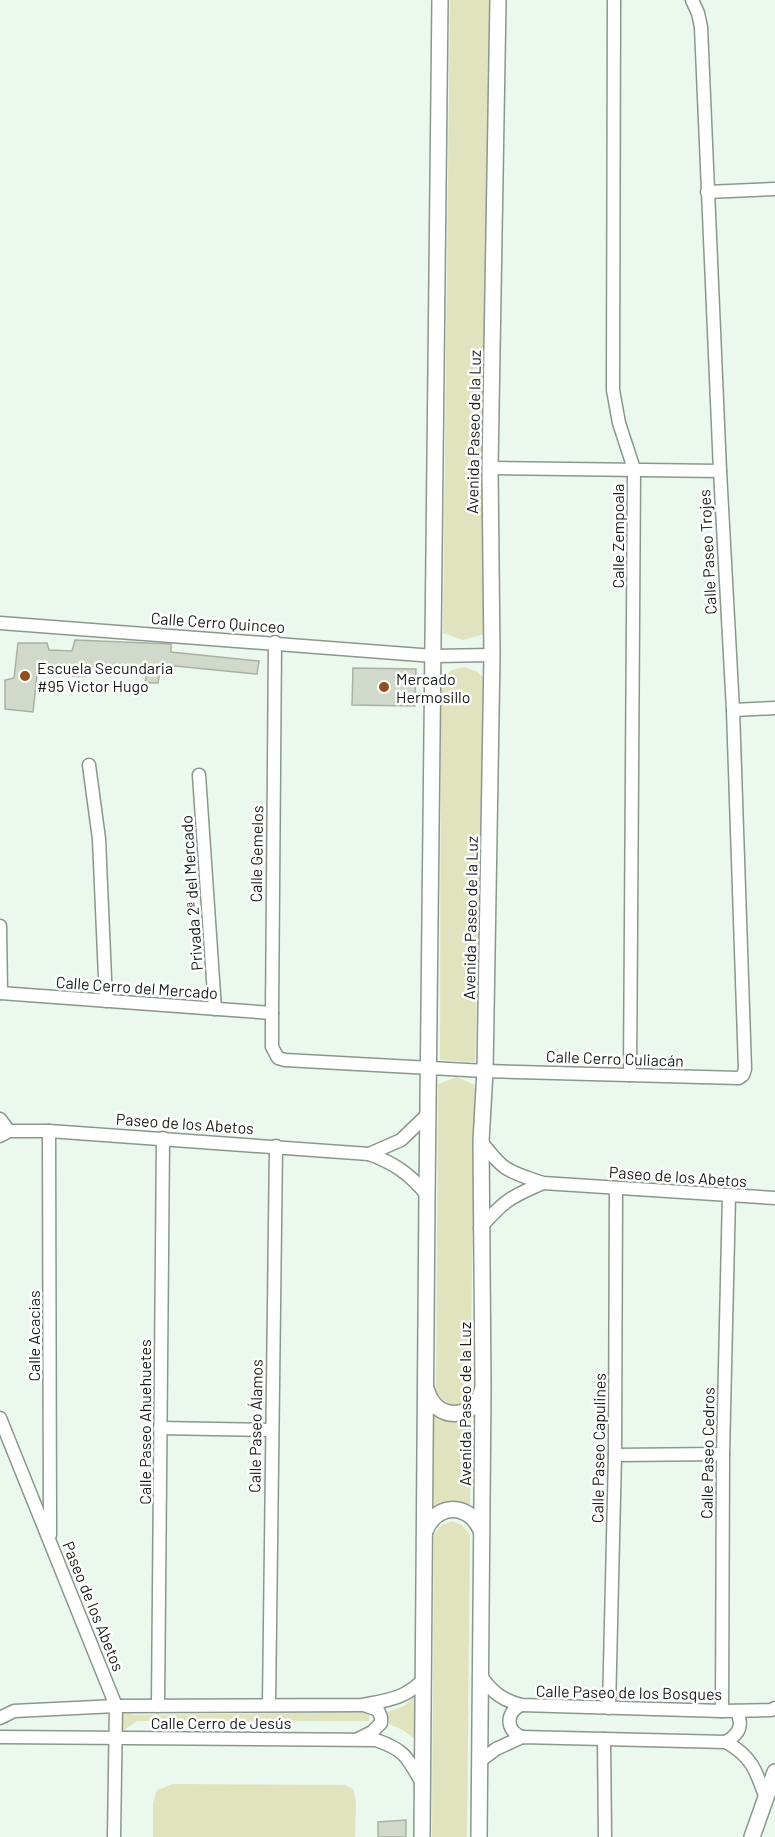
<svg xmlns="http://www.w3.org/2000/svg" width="775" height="1837" viewBox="0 0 775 1837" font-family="Barlow,sans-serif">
<rect width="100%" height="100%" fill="#eaf8ed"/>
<g fill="#e0e3be">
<path d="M450 0H495L484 634 463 640 443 633Z"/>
<path d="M464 667 476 671 486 680 475 1062 440 1060 441 678 452 670Z"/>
<path d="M457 1077 475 1085 470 1396 463 1403 453 1406 436 1395 438 1084Z"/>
<path d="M434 1413H471L470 1509H434Z"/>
<path d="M452 1521 462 1525 470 1535 467 1837H432L434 1534 442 1525Z"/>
<path d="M417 1694 416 1740 403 1730 389 1724 388 1712 404 1706Z"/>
<path d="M118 1712 135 1715 369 1712V1721H137L120 1733Z"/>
<path d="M173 1784 345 1785 353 1789 356 1802 355 1837H153V1803L157 1790Z"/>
</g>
<g fill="#d1d9cb" stroke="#aab1a4" stroke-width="1.5">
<path d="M75 640 171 644V652L259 661 257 674 175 666 160 670 158 683H145L147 670 91 666 85 676H73L74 669 38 666 33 712 5 709V680L14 678 18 643H47L49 650 72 651Z"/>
<path d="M353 668 416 669 415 706 352 705Z"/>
<path d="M406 1820V1837H378V1822Z"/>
</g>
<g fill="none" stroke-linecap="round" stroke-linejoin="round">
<g stroke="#8b978d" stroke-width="15">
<g id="minor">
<path d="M614 0 613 390 619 423 634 469 630 1075"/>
<path d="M707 192 775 189"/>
<path d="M490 468 720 471"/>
<path d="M0 623 434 656 492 655"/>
<path d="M275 642 272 1013V1047L278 1058 285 1060 485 1071 739 1078 743 1075 745 1069 733 710 720 471 701 27 698 13 692 0"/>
<path d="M733 710 775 708"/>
<path d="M89 765 99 839 106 1001"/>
<path d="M199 775 215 1009"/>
<path d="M0 926 1 993"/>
<path d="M0 993 272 1013"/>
<path d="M0 1119 9 1131"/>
<path d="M49 1131 50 1535"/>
<path d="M0 1136 9 1131H49L369 1154C394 1163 410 1174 427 1195"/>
<path d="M481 1141C504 1172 508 1171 543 1183L775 1198"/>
<path d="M369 1154 401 1140 429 1113"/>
<path d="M480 1228C504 1201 510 1197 543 1183"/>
<path d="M0 1418 116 1706 114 1837"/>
<path d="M160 1428 271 1430"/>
<path d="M615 1455 723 1454"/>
<path d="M481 1676C492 1692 502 1700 521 1705L722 1711 771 1710 775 1708"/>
<path d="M269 1705 276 1146"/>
<path d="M521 1705C505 1713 506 1731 522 1737"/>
<path d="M158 1706 163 1138"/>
<path d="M609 1708 615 1455 616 1188"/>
<path d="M722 1711 723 1454 729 1195"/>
<path d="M0 1718 14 1711 116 1706 362 1705C388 1700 405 1699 424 1679"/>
<path d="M0 1737 376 1740C405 1750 407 1757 422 1783"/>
<path d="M358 1739 372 1732 381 1723V1717L378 1710 364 1705"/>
<path d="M604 1739 605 1837"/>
<path d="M726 1742C740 1733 743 1726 737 1711"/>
<path d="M480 1761 496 1749 522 1737 726 1742C751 1756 756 1770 765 1796"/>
</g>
</g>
<g stroke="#8b978d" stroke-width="18">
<g id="tertiary">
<path d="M427 1391C435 1421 474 1421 482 1391"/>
<path d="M425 1531C437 1502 469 1503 481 1530"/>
<path d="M422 1837 427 1195 440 0"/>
<path d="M479 1837 483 1388 481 1141 485 1071 492 655 490 468 498 0"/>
<path d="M752 1837 775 1772"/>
</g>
</g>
<use href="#minor" stroke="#fff" stroke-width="12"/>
<use href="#tertiary" stroke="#fff" stroke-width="15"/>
</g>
<g fill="#914e1e" stroke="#fff" stroke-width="2">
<circle cx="25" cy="676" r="6"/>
<circle cx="384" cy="687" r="6"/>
</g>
<g text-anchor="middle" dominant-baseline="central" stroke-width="5" stroke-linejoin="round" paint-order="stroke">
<g font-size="16" fill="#181d19" stroke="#fff">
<text transform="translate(473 432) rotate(-89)">Avenida Paseo de la Luz</text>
<text transform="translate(617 536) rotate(-90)">Calle Zempoala</text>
<text transform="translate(707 552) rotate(-93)">Calle Paseo Trojes</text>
<text transform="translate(218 622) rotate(4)">Calle Cerro Quinceo</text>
<text transform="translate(256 854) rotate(-89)">Calle Gemelos</text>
<text transform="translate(191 893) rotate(-94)">Privada 2ª del Mercado</text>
<text transform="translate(470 918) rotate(-89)">Avenida Paseo de la Luz</text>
<text transform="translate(137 987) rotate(4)">Calle Cerro del Mercado</text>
<text transform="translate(615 1058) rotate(2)">Calle Cerro Culiacán</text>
<text transform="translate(185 1123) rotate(4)">Paseo de los Abetos</text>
<text transform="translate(678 1176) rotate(4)">Paseo de los Abetos</text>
<text transform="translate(33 1336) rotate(-90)">Calle Acacias</text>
<text transform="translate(464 1404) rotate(-90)">Avenida Paseo de la Luz</text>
<text transform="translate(144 1422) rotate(-90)">Calle Paseo Ahuehuetes</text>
<text transform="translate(255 1426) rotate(-89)">Calle Paseo Álamos</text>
<text transform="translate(598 1448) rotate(-89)">Calle Paseo Capulines</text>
<text transform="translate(707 1453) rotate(-89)">Calle Paseo Cedros</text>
<text transform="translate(94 1606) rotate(68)">Paseo de los Abetos</text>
<text transform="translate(629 1692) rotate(1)">Calle Paseo de los Bosques</text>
<text x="221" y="1722">Calle Cerro de Jesús</text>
</g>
<g font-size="16" fill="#181d19" stroke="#fff" text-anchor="start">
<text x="37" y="667">Escuela Secundaria<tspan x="37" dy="18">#95 Victor Hugo</tspan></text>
<text x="396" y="678">Mercado<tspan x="396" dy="18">Hermosillo</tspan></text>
</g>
</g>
</svg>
